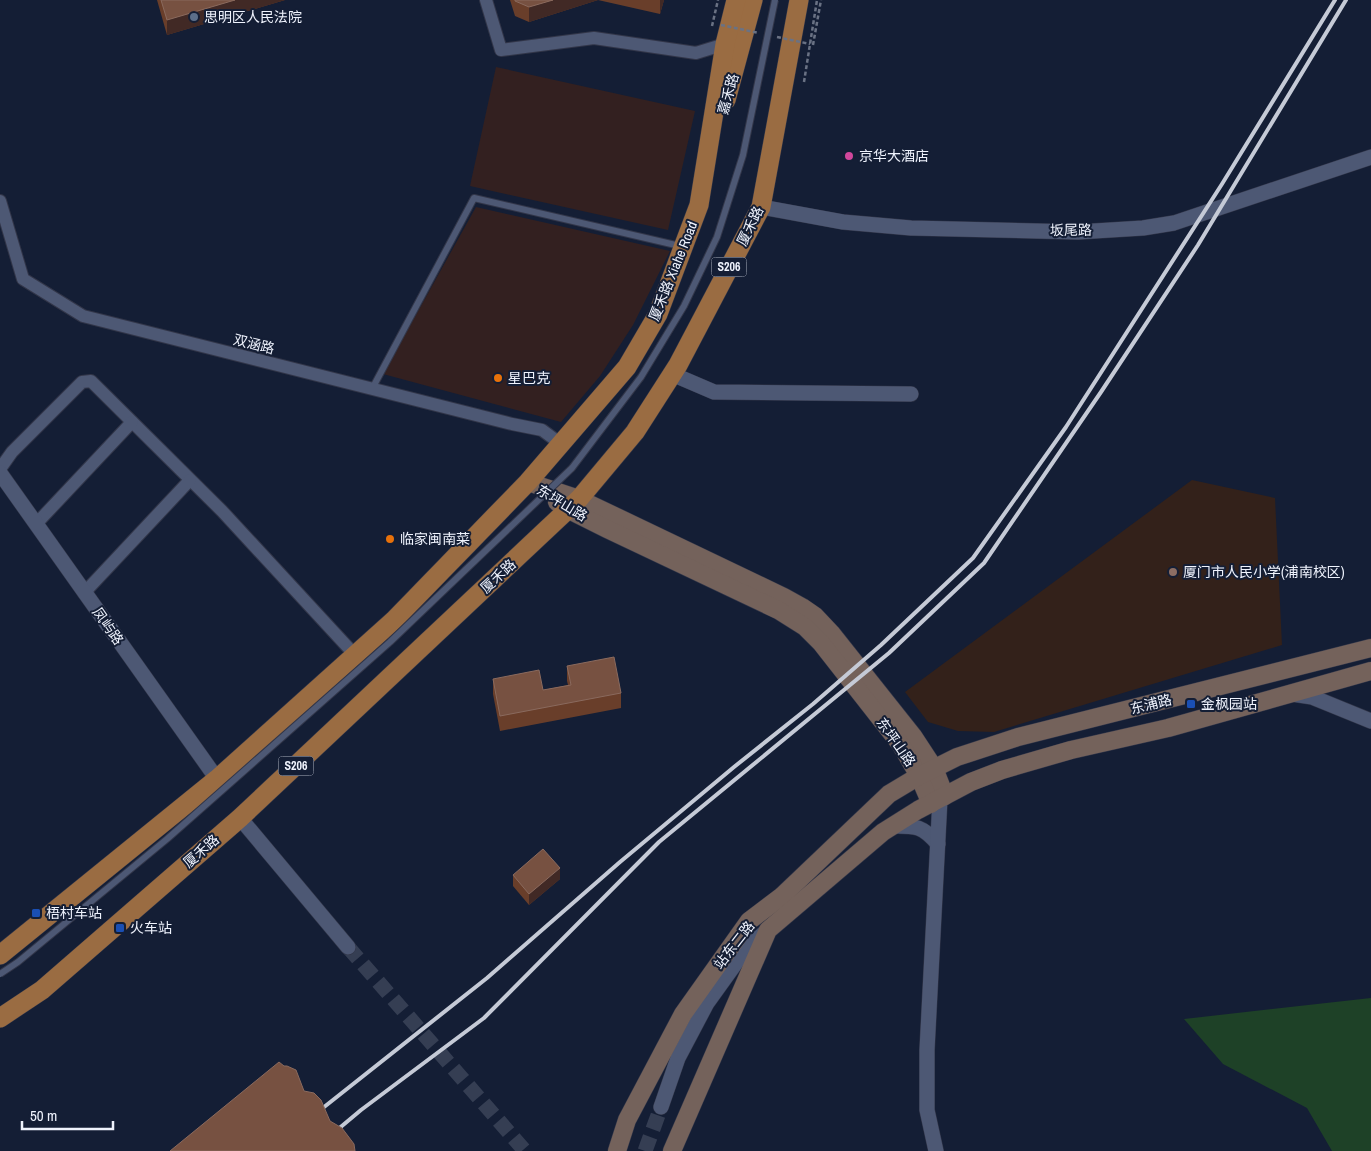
<svg xmlns="http://www.w3.org/2000/svg" width="1371" height="1151" viewBox="0 0 1371 1151" font-family="'Archivo Narrow','Noto Sans SC',sans-serif">
<rect width="100%" height="100%" fill="#141e35"/>
<g fill="#332020">
<path d="M496 67 695 111 668 230 470 186Z"/>
<path d="M476 207 670 251 633 325 600 376 561 422 383 374Z"/>
</g>
<path fill="#33211a" d="M1192 480 1275 498 1282 645 994 732 958 731 928 722 905 692Z"/>
<path fill="#1e4127" d="M1371 998V1151H1332L1307 1108 1223 1064 1184 1019Z"/>
<g fill="none" stroke-linecap="round" stroke-linejoin="round">
<g stroke="#353e53" stroke-width="15" stroke-dasharray="15 8" stroke-linecap="butt">
<path d="M348 947 525 1151"/>
<path d="M645 1151 661 1107"/>
</g>
<g stroke="#323649" stroke-width="8">
<path id="service" d="M372 389 474 198 680 246"/>
</g>
<g stroke="#323649" stroke-width="14">
<g id="minor">
<path d="M486 0 501 50 594 38 696 53 725 44"/>
<path d="M0 201 23 279 83 316 512 424 542 430 561 444"/>
<path d="M0 469 12 452 82 382 91 381 222 511 355 655"/>
<path d="M36 524 132 422"/>
<path d="M84 593 190 480"/>
</g>
</g>
<g stroke="#323649" stroke-width="16">
<g id="tertiary">
<path d="M761 207 843 222 911 228 1078 232 1143 228 1174 223 1371 157"/>
<path d="M672 374 714 392 911 394"/>
<path d="M0 473 217 779"/>
<path d="M1292 694 1312 697 1371 721"/>
<path d="M240 818 348 947"/>
<path d="M892 826C915 826 922 825 938 844"/>
<path d="M661 1107 678 1058 707 1003 748 946 768 930"/>
<path d="M936 1151 927 1110V1050L940 799"/>
</g>
</g>
<g stroke="#323649" stroke-width="19">
<g id="secondary">
<path d="M528 482 579 499 784 597 802 607 815 616 832 634 913 736 934 768 945 796"/>
<path d="M557 502 569 510 607 529 778 610 805 627 821 643 901 745 919 776 931 804"/>
<path d="M617 1151 627 1120 683 1014 749 921 782 896 889 794 919 776 957 757 1018 737 1371 648"/>
<path d="M672 1151 768 930 883 832 918 810 971 782 1002 770 1071 750 1168 728 1371 671"/>
</g>
</g>
<g stroke="#323649" stroke-width="20">
<g id="primary">
<path d="M726 100 753 0"/>
<path d="M0 955 217 779 394 620 528 482 627 367 658 314 699 205 725 44 736 0"/>
<path d="M0 1018 42 990 240 818 579 499 635 432 678 365 761 207 799 0"/>
</g>
</g>
<g stroke="#6a7284" stroke-width="2.5" stroke-dasharray="4 2.5" stroke-linecap="butt">
<path d="M712 26 718 0"/>
<path d="M813 45 821 0"/>
<path d="M804 82 817 0"/>
</g>
<use href="#service" stroke="#4d5874" stroke-width="6"/>
<use href="#minor" stroke="#4d5874" stroke-width="12"/>
<use href="#tertiary" stroke="#4d5874" stroke-width="15"/>
<use href="#secondary" stroke="#74625b" stroke-width="18"/>
<use href="#primary" stroke="#9a6c42" stroke-width="19"/>
<g stroke="#c5cad6" stroke-width="4">
<path d="M314 1115 487 978 620 862 734 767 813 704 881 645 973 558 1066 427 1222 184 1335 0"/>
<path d="M312 1151 361 1110 484 1018 659 842 889 653 984 563 1101 392 1198 245 1346 0"/>
</g>
<g stroke="#323649" stroke-width="8" stroke-linecap="butt">
<path id="service-bridge" d="M0 974 18 962 167 839 390 642 572 468 641 377 684 306 717 237 743 155 775 0"/>
</g>
<g stroke="#6a7284" stroke-width="2.5" stroke-dasharray="4 2.5" stroke-linecap="butt">
<path d="M721 25 759 33"/>
<path d="M777 37 810 44"/>
</g>
<use href="#service-bridge" stroke="#4d5874" stroke-width="6"/>
</g>
<g fill="#693e2a">
<path d="M157 0H285L167 35Z"/>
<path d="M510 0H664L660 14 598 0 529 22 515 16Z"/>
<path d="M567 666 621 693V708L500 731 493 694V679L543 690 568 685 567 681Z"/>
<path d="M513 875 560 879 529 905 513 886Z"/>
</g>
<g fill="#412925">
<path d="M235 0H285L167 35V20Z"/>
<path d="M553 0H598L529 22V7Z"/>
<path d="M660 0H664L660 14Z"/>
<path d="M560 868V879L529 905V894Z"/>
</g>
<g fill="#775141" stroke="#8a6a5e">
<path d="M161 0H235L167 20Z"/>
<path d="M515 0H553L529 7 515 1Z"/>
<path d="M614 657 621 693 500 716 493 679 539 670 543 690 571 685 567 666Z"/>
<path d="M543 849 560 868 529 894 513 875Z"/>
<path d="M279 1062 284 1066H287L296 1070 304 1091 314 1093 321 1100 330 1121 342 1128 354 1144 355 1151H170Z"/>
</g>
<circle fill="#5c6f8a" stroke="#141e35" stroke-width="2" cx="194" cy="17" r="5"/>
<circle fill="#d1479c" stroke="#141e35" stroke-width="2" cx="849" cy="156" r="5"/>
<g fill="#e8710a" stroke="#141e35" stroke-width="2">
<circle cx="498" cy="378" r="5"/>
<circle cx="390" cy="539" r="5"/>
</g>
<circle fill="#8d6e63" stroke="#141e35" stroke-width="2" cx="1173" cy="572" r="5"/>
<g fill="#1a4fb4" stroke="#141e35" stroke-width="2">
<rect x="1186" y="699" width="10" height="10" rx="2.5"/>
<rect x="31" y="908" width="10" height="10" rx="2.5"/>
<rect x="115" y="923" width="10" height="10" rx="2.5"/>
</g>
<g text-anchor="middle" dominant-baseline="central" stroke-width="4" stroke-linejoin="round" paint-order="stroke">
<g fill="#141e35" stroke="#adb3c1" stroke-width="1">
<rect x="711.5" y="257.5" width="35" height="19" rx="4"/>
<rect x="278.5" y="756.5" width="35" height="19" rx="4"/>
</g>
<g font-size="12" font-weight="bold" fill="#eff3fd">
<text x="729" y="267">S206</text>
<text x="296" y="766">S206</text>
</g>
<g font-size="14" fill="#eff3fd" stroke="#141e35" text-anchor="start">
<text x="204" y="17">思明区人民法院</text>
<text x="859" y="156">京华大酒店</text>
<text x="508" y="378">星巴克</text>
<text x="400" y="539">临家闽南菜</text>
<text x="1183" y="572">厦门市人民小学(浦南校区)</text>
<text x="1201" y="704">金枫园站</text>
<text x="46" y="913">梧村车站</text>
<text x="130" y="928">火车站</text>
</g>
<g font-size="14" fill="#eff3fd" stroke="#141e35">
<text transform="translate(728 94) rotate(-74)">嘉禾路</text>
<text transform="translate(750 226) rotate(-64)">厦禾路</text>
<text transform="translate(1071 230) rotate(-1)">坂尾路</text>
<text transform="translate(673 271) rotate(-68)">厦禾路 Xiahe Road</text>
<text transform="translate(254 344) rotate(14)">双涵路</text>
<text transform="translate(562 503) rotate(31)">东坪山路</text>
<text transform="translate(498 576) rotate(-43)">厦禾路</text>
<text transform="translate(108 626) rotate(55)">凤屿路</text>
<text transform="translate(1151 704) rotate(-14)">东浦路</text>
<text transform="translate(896 742) rotate(55)">东坪山路</text>
<text transform="translate(201 851) rotate(-41)">厦禾路</text>
<text transform="translate(734 945) rotate(-52)">站东二路</text>
</g>
</g>
<path d="M22 1121v8h91v-8" fill="none" stroke="#eff3fd" stroke-width="2.5"/>
<text x="30" y="1121" font-size="15" fill="#eff3fd" stroke="#141e35" stroke-width="4" paint-order="stroke">50 m</text>
</svg>
